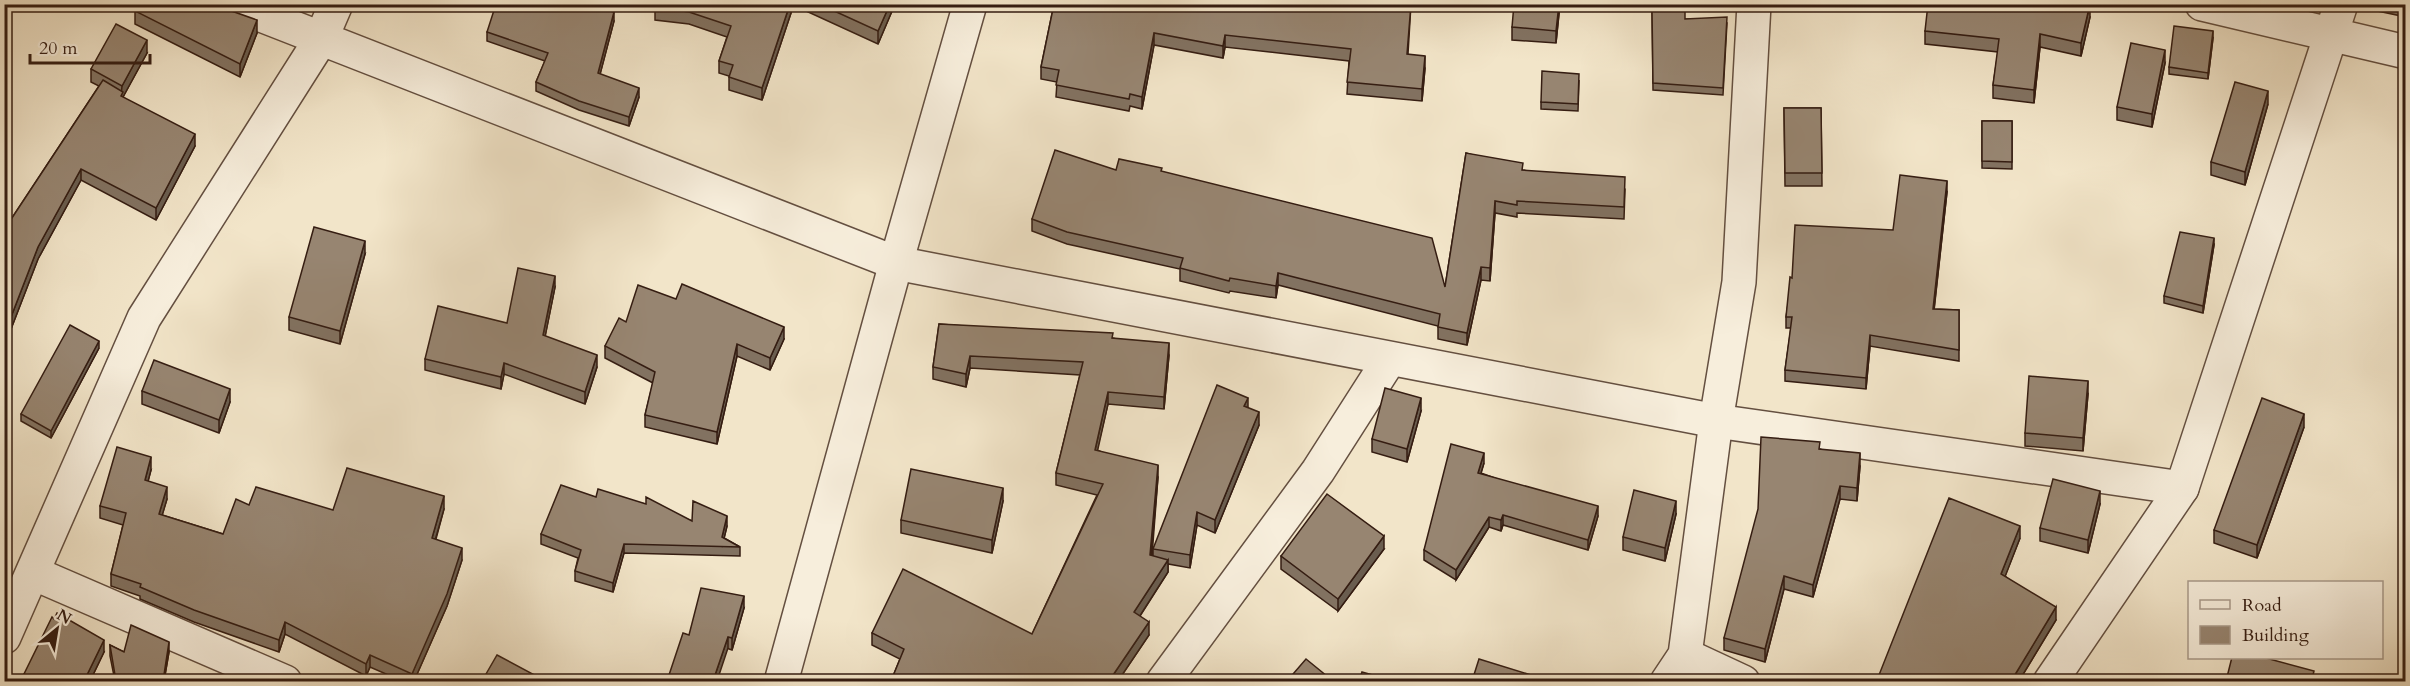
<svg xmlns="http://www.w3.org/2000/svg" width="2410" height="686" viewBox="0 0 2410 686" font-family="Cardo,serif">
<rect width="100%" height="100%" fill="#f2e5c9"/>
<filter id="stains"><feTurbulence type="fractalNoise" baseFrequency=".00333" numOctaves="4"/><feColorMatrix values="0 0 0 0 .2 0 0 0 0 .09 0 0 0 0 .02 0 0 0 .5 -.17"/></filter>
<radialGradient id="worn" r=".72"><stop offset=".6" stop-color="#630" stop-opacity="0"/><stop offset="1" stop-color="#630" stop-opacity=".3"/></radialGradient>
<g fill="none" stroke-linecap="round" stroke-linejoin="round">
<g stroke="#644f40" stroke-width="36">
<g id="minor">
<path d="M233 4 896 263 1716 421 2182 488"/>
<path d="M2202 4 2406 52"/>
<path d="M33 573 285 682"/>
<path d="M4 637 144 318 321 39 336 4"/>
<path d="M1685 655 1743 682"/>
<path d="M781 682 896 263 970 4"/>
<path d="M1163 682 1318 471 1389 360"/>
<path d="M1667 682 1685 655 1716 421 1739 282 1754 4"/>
<path d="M2050 682 2182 488 2341 4"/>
</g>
</g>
<use href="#minor" stroke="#f7eedc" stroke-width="33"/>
</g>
<g fill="#827261" stroke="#351d12" stroke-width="1.5">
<path d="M655 4H794L762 100 729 90V76L719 73V61L727 37 689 24 655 20Z"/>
<path d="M806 4H895L878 44 806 11Z"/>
<path d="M1054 4 1348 11 1349 4H1411L1408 54 1425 68 1422 101 1347 94 1349 61 1225 47 1223 58 1154 45 1142 109 1130 106 1129 111 1056 97 1057 82 1041 79V67Z"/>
<path d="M1560 4 1556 43 1512 40V27Z"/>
<path d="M2358 4H2406V17L2359 7Z"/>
<path d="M1652 10 1685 19 1727 23 1723 95 1653 90Z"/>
<path d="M135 11 257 33 240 77 135 24Z"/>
<path d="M2090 17 2081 56 2040 47 2034 103 1993 98V85L1998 52 1925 44V31Z"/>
<path d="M614 21 600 74 639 97 629 126 579 110 536 91V82L545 61 487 41V32Z"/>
<path d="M2213 38 2208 79 2169 74V67Z"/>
<path d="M147 53 123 97 195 146 156 220 81 180 38 259 11 329 4 326V230L99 86 91 82V69Z"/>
<path d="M2165 63 2152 127 2117 120V107Z"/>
<path d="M1579 81 1578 111 1541 109V102Z"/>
<path d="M2268 104 2245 185 2211 175V162Z"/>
<path d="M1784 108H1821L1822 186H1785Z"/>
<path d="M1982 121H2012V169L1982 168Z"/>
<path d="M1466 153 1523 170 1625 189 1624 219 1517 213V217L1495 213 1490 281 1481 280 1467 345 1438 339V326L1278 285 1276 298 1230 291 1229 293 1180 281V269L1067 244 1032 231V219L1116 170 1162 172 1445 287Z"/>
<path d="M1947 192 1934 309 1959 310V361L1870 346 1866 389 1785 381V370L1791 328H1786V317L1792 278 1893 230Z"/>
<path d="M2214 245 2203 313 2164 303V296Z"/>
<path d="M365 254 340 344 289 330V317Z"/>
<path d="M555 287 545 336 597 367 585 404 504 374 501 389 425 370V359L507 323Z"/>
<path d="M626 322 784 339 770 370 737 356 717 444 645 427V415L653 383 605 358V346Z"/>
<path d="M939 324 1113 338 1169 355 1164 409 1108 404 1097 450 1158 477 1152 556H1153V549L1248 408 1259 425 1215 533 1197 525 1190 568 1168 564V572L1140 616 1149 635 1118 681H891L900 659 872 645V633L1032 634 1097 495 1056 485V473L1080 375 970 368 966 387 933 379V367Z"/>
<path d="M99 348 51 438 21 421V414Z"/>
<path d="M142 391 230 402 219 433 142 404Z"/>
<path d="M2088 394 2083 451 2025 446V433Z"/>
<path d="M1421 411 1407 462 1372 452V439Z"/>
<path d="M2304 427 2257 558 2214 543V530Z"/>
<path d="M1820 449 1860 466 1857 501 1840 499 1813 597 1784 589 1765 662 1724 650V638Z"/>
<path d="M1484 463 1481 473 1598 516 1588 550 1503 525 1501 531 1489 527 1456 580 1424 560V550Z"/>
<path d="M151 470 148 481 167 499 162 515 223 534 249 505 333 510 444 509 436 539 462 560 447 606 414 681H402L370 667 366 676 285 634 279 652 194 622 140 599V596L111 586V574L123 525 100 518V506Z"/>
<path d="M596 497 646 504 692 521 727 526 724 538 740 547V556L624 553 613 592 575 581V571L578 558 541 544V534Z"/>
<path d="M1003 501 992 553 901 533V520Z"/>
<path d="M2100 504 2088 553 2040 541V528Z"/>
<path d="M1676 514 1665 561 1623 550V537Z"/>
<path d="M2020 538 2005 576 2056 620 2019 681H1879V675Z"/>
<path d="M1384 549 1338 611 1281 569V556Z"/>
<path d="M744 608 732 650 689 635Z"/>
<path d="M110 645 124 652H169L164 681H115L110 656Z"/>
<path d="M104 652 90 681H24V674Z"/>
</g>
<g fill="#6a5d4f" stroke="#351d12" stroke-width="1.5">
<path d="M790 4H794L762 100V88Z"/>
<path d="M890 4H895L878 44V31Z"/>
<path d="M1559 4H1560L1556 43V31Z"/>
<path d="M2090 4V17L2081 56V43Z"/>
<path d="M614 12V21L598 82V73Z"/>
<path d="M257 20V33L240 77V64Z"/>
<path d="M2213 31V38L2208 79V73Z"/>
<path d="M1154 33V45L1142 109V97Z"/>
<path d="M2040 34V47L2034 103V90Z"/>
<path d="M1225 35V47L1223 58V46Z"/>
<path d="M147 40V53L123 97 121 96 122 86Z"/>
<path d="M2165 50V63L2152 127V114Z"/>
<path d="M1425 56V68L1422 101V89Z"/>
<path d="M639 88V97L629 126V117Z"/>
<path d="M2268 91V104L2245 185V172Z"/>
<path d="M195 134V146L156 220V208Z"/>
<path d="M81 169V180L38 259 11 329V317L38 247Z"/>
<path d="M1947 181V192L1933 320V309Z"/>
<path d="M1495 201V213L1490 281V268Z"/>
<path d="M2214 238V245L2203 313V306Z"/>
<path d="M365 241V254L340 344V331Z"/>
<path d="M1481 267V280L1467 345V333Z"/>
<path d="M1278 273V285L1276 298V286Z"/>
<path d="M555 276V287L543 347V335Z"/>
<path d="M784 327V339L770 370V358Z"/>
<path d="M1870 335V346L1866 389V378Z"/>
<path d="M99 341V348L51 438V431Z"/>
<path d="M1169 343V355L1164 409V397Z"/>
<path d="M737 344V356L717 444V432Z"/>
<path d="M597 355V367L585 404V392Z"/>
<path d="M970 356V368L966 387V374Z"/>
<path d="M504 363V374L501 389V377Z"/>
<path d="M2088 381V394L2083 451V438Z"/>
<path d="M230 389V402L219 433V420Z"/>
<path d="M1108 392V404L1095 462V450Z"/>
<path d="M1248 398V411L1244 406Z"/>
<path d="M1421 398V411L1407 462V449Z"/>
<path d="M1259 412V425L1215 533V520Z"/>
<path d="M2304 414V427L2257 558V545Z"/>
<path d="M1484 453V463L1478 483V473Z"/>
<path d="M1860 453V466L1857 501V488Z"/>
<path d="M151 457V470L145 493V480Z"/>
<path d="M1158 465V477L1150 568V555Z"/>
<path d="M1840 486V499L1813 597V585Z"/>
<path d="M167 487V499L159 526V514Z"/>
<path d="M1003 488V501L992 553V540Z"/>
<path d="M2100 491V504L2088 553V540Z"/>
<path d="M444 496V509L432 551V538Z"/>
<path d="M1676 501V514L1665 561V548Z"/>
<path d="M1598 506V516L1588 550V540Z"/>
<path d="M1197 512V525L1190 568V555Z"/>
<path d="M1503 515V525L1501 531V520Z"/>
<path d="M727 516V526L722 547V537Z"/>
<path d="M1489 517V527L1456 580V570Z"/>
<path d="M2020 526V538L2001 587V574Z"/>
<path d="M1384 536V549L1338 611V599Z"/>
<path d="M624 544V553L613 592V583Z"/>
<path d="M462 548V560L447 606 414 681H412V674Z"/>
<path d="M1168 560V572L1134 625V612Z"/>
<path d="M1784 576V589L1765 662V649Z"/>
<path d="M744 596V608L732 650V638Z"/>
<path d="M2056 607V620L2019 681H2013V678Z"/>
<path d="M285 622V634L279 652V640Z"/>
<path d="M1149 622V635L1118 681H1109Z"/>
<path d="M728 637V648L717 681H713Z"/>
<path d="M104 640V652L90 681H84Z"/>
<path d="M169 642V652L164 681H163Z"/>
<path d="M370 655V667L366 676V664Z"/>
</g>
<g fill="#978571" stroke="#351d12" stroke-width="1.5">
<path d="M138 4H222L226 9 257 20 240 64 135 11Z"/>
<path d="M496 4H584L614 12 598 73 639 88 629 117 579 101 536 82 548 53 487 32Z"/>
<path d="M655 4H790L762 88 729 77 733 65 719 61 731 26 689 12 655 7Z"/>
<path d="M819 4H890L878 31Z"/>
<path d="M1054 4H1289L1348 11 1349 4H1411L1407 54 1425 56 1422 89 1347 82 1351 49 1225 35 1223 46 1154 33 1142 97 1130 94 1129 99 1056 85 1059 70 1041 67Z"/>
<path d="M1514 4H1559L1556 31 1512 27Z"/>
<path d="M1928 4H2090L2081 43 2040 34 2034 90 1993 85 1999 39 1925 31Z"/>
<path d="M1652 10H1685V19L1727 17 1723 88 1653 83Z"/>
<path d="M116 24 147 40 122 86 91 69Z"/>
<path d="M2174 26 2213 31 2208 73 2169 67Z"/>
<path d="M2131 43 2165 50 2152 114 2117 107Z"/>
<path d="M1542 71 1579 74 1578 104 1541 102Z"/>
<path d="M103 80 123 92 121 96 195 134 156 208 81 169 38 247 11 317 4 315V230Z"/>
<path d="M2235 82 2268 91 2245 172 2211 162Z"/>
<path d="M1784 108H1821L1822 173H1785Z"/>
<path d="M1982 121H2012V162L1982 161Z"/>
<path d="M1055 150 1116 170 1119 159 1162 168 1161 171 1432 238 1445 287 1466 153 1523 163 1522 170 1625 177 1624 207 1517 201V205L1495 201 1490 268 1481 267 1467 333 1438 327 1440 314 1278 273 1276 286 1230 278 1229 281 1180 268 1183 258 1067 232 1032 219Z"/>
<path d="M1900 175 1947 181 1933 309 1959 310V350L1870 335 1866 378 1785 370 1792 317H1786L1790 277 1792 278 1795 225 1893 230Z"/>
<path d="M314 227 365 241 340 331 289 317Z"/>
<path d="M2180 232 2214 238 2203 306 2164 296Z"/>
<path d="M518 268 555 276 543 335 597 355 585 392 504 363 501 377 425 359 438 306 507 323Z"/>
<path d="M682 284 784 327 770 358 737 344 717 432 645 415 655 372 605 346 619 318 626 322 638 285 676 299Z"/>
<path d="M939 324 1113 333 1112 338 1169 343 1164 397 1108 392 1095 450 1158 465 1150 555 1168 560 1134 612 1149 622 1109 681H969L958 676 956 681H891L904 649 872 633 903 569 1032 634 1103 484 1056 473 1083 362 970 356 966 374 933 367Z"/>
<path d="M70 325 99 341 51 431 21 414Z"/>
<path d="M154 360 230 389 219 420 142 391Z"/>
<path d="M2029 376 2088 381 2083 438 2025 433Z"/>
<path d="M1217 385 1248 398 1244 406 1259 412 1215 520 1197 512 1190 555 1153 549Z"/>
<path d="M1385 388 1421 398 1407 449 1372 439Z"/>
<path d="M2262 398 2304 414 2257 545 2214 530Z"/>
<path d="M1761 437 1820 442 1819 449 1860 453 1857 488 1840 486 1813 585 1784 576 1765 649 1724 638 1758 509Z"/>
<path d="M1451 444 1484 453 1478 473 1598 506 1588 540 1503 515 1501 520 1489 517 1456 570 1424 550Z"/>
<path d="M117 447 151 457 145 480 167 487 159 514 223 534 236 499 249 505 256 487 333 510 347 468 444 496 432 538 462 548 447 594 412 674 370 655 366 664 285 622 279 640 194 610 140 587 141 584 111 574 126 513 100 506Z"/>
<path d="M911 469 1003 488 992 540 901 520Z"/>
<path d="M2053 479 2100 491 2088 540 2040 528Z"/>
<path d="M561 485 596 497 598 489 646 504V497L692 521 693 501 727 516 722 537 740 547 624 544 613 583 575 571 581 550 541 534Z"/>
<path d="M1634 490 1676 501 1665 548 1623 537Z"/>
<path d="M1327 494 1384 536 1338 599 1281 556Z"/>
<path d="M1949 498 2020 526 2001 574 2056 607 2013 678 2007 675 2005 681H1894L1879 675Z"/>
<path d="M701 588 744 596 732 638 728 637 713 681H667L683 633 689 635Z"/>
<path d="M57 613 104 640 84 681H37L24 674 52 617 54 619Z"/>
<path d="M131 625 169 642 163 681H116L110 645 124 652Z"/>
<path d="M497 655 542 679 541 681H482Z"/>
<path d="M2232 657H2262L2314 671 2313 675 2335 681H2226Z"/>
<path d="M1306 659 1333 681H1287Z"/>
<path d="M1479 659 1547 680 1546 681H1472Z"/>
<path d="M1362 672 1394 681H1359Z"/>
</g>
<rect width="2410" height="686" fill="none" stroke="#f2e5c9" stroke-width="24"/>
<rect x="6" y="6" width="2398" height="674" fill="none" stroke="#351d12" stroke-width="3"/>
<rect x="12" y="12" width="2386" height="662" fill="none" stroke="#351d12" stroke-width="1.5"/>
<rect x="2188" y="581" width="195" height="78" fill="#f7eedc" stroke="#a99a8b" stroke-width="1.5"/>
<rect x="2200" y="600" width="30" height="9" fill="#f7eedc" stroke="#a99a8b" stroke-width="1.5"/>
<text x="2242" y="611" font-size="18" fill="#351d12">Road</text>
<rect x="2200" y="626" width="30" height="18" fill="#978571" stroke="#a99a8b" stroke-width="1.5"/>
<text x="2242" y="641" font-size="18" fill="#351d12">Building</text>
<g transform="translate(57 629) rotate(30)" stroke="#f7eedc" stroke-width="4.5" paint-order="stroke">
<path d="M0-4.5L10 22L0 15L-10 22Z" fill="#351d12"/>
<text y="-9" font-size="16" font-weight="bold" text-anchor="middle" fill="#351d12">N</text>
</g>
<path d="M30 54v9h120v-9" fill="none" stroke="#351d12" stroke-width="3"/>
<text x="39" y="54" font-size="18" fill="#351d12" stroke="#f7eedc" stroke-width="4.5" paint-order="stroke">20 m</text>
<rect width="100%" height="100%" filter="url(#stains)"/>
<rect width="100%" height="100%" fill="url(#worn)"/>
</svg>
